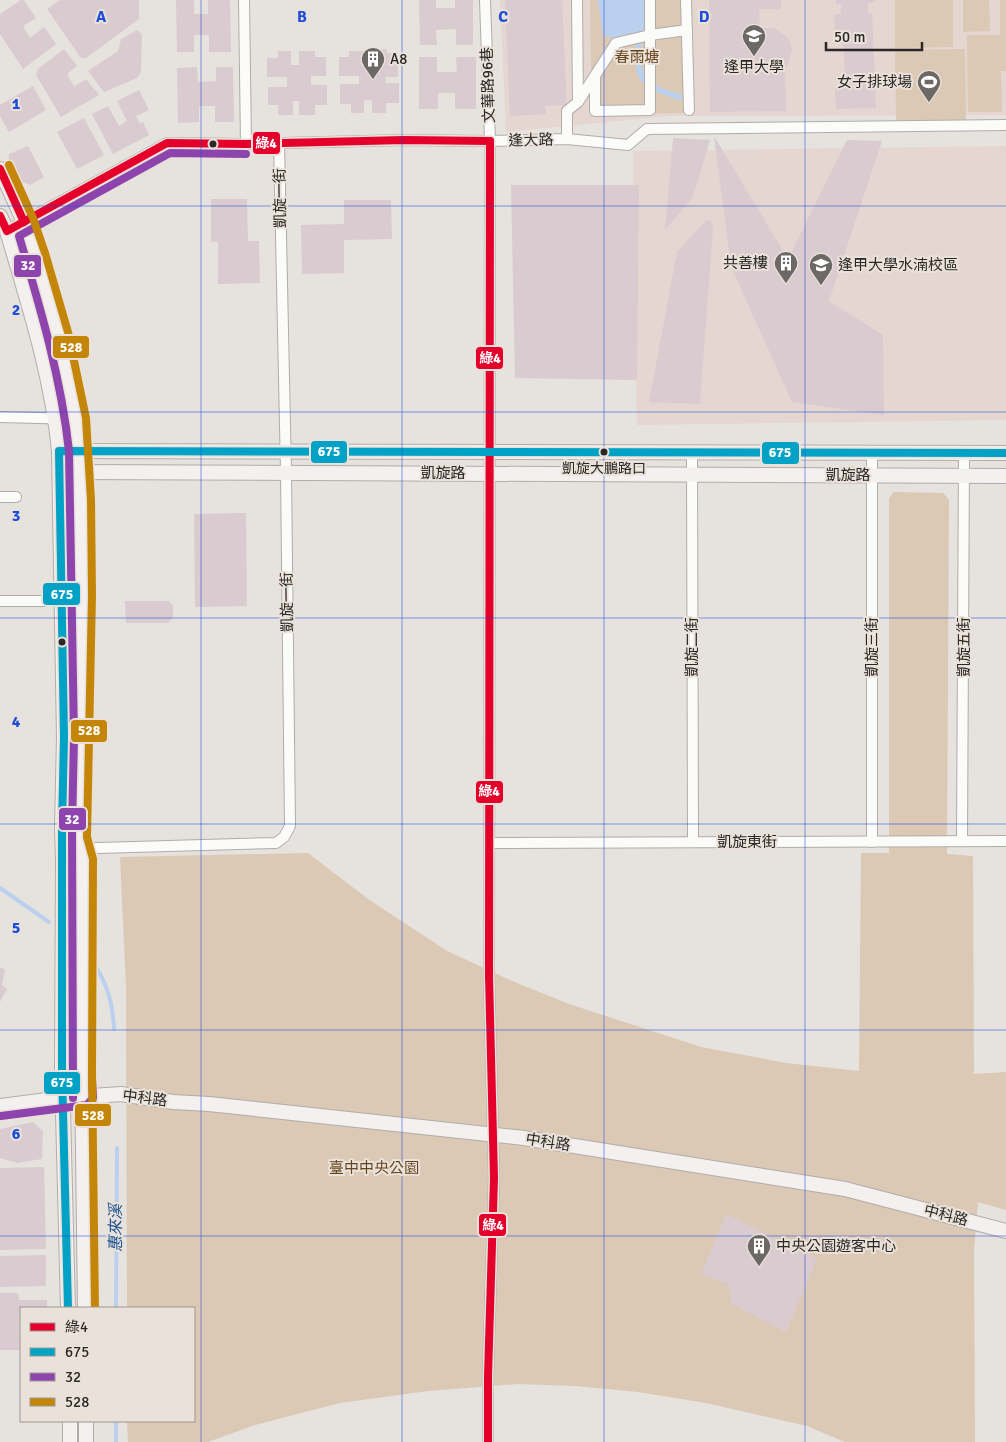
<svg xmlns="http://www.w3.org/2000/svg" width="1006" height="1442" viewBox="0 0 1006 1442" font-family="Signika,'Noto Sans TC',sans-serif">
<rect width="100%" height="100%" fill="#e6e2de"/>
<g fill="#e6d6d1">
<path d="M500 0H1006V115L669 116 506 132Z"/>
<path d="M1006 146V420L637 425 633 151Z"/>
</g>
<g fill="#dbc8b5">
<path d="M590 0H683L684 113 592 114Z"/>
<path d="M895 0H953V47L895 48Z"/>
<path d="M963 0H989L990 31 963 32Z"/>
<path d="M1000 0H1006V71H1001L1002 112H968L967 35H1000Z"/>
<path d="M965 49 966 120 896 121 895 50Z"/>
<path d="M894 492 943 493 949 500 947 854 973 856 974 1074 1006 1072V1210L978 1202 974 1250 975 1442H845L807 1426 706 1403 638 1392 576 1386 518 1384 428 1391 340 1403 255 1425 208 1442H128L127 1421H194V1308H127L126 987 120 857 308 853 368 899 447 951 512 981 569 1004 701 1047 786 1063 859 1071 861 853H889V498Z"/>
</g>
<path fill="#bad0ee" d="M598 0H646C646 8 646 16 645 24 643 41 635 65 649 80 656 88 671 91 681 94L682 101C636 85 634 85 636 36L618 39 603 35Z"/>
<g fill="none" stroke-linecap="round" stroke-linejoin="round">
<g stroke="#bad0ee" stroke-width="4">
<path d="M0 888 49 922"/>
<path d="M95 965C108 986 113 1005 114 1029"/>
<path d="M116 1308 117 1148"/>
<path d="M116 1442V1421"/>
</g>
</g>
<g fill="#dacbd0">
<path d="M21 0H24L36 18 23 26 30 38 44 27 56 44 23 69 0 34V14Z"/>
<path d="M60 0H139V19L86 58H81L47 9Z"/>
<path d="M176 0H194V14H208V0H230L231 52H209V35H194V52H177Z"/>
<path d="M419 0H436V8H455V0H473V45H456V29L436 30 437 45H420Z"/>
<path d="M505 0H562L567 105 545 106 546 114 510 116Z"/>
<path d="M709 0H781V9H759L760 28H775L786 36 790 42 792 49 788 65 784 69 778 72H785L786 111 710 112Z"/>
<path d="M836 0H875V2L868 3V14L872 13 876 108 836 109 835 88 845 87 843 35H835L834 15 841 14V4H836Z"/>
<path d="M137 30 142 34 141 72 137 78 104 92 88 71 118 51 121 39Z"/>
<path d="M64 49 77 66 67 74 75 88V86L86 79 99 95 61 117 36 75 38 69Z"/>
<path d="M369 49H387V53H398V77H386V83H399V103H386V113H372V100H364V113H351V104H340V84H359V76H339V57H349V51H363V61H369Z"/>
<path d="M278 51H291V65H299V51H315V57H326V76H311V85H327V105H315V115H299V101H293V115H278V105H268V87H287V77H267V58H278Z"/>
<path d="M419 57H437V72H457L456 57H476V109H455V93H438V109H419Z"/>
<path d="M197 67 198 82 216 81V67H233L234 122H215V106H199V122L178 123 177 68Z"/>
<path d="M33 86 46 110 9 132 0 116V105Z"/>
<path d="M139 90 149 110 136 116 140 124 143 122 149 135 113 154 92 114 108 106 119 126 127 121 117 101Z"/>
<path d="M84 118 104 155 77 169 57 132Z"/>
<path d="M714 136 788 259 847 140 882 141 829 301 883 335 884 415 792 402 731 267Z"/>
<path d="M673 138 710 140 693 197 665 230Z"/>
<path d="M28 146 44 177 30 185 17 180 8 165 9 154Z"/>
<path d="M511 185H639L637 380 515 378Z"/>
<path d="M211 199H247L248 241H259L260 283 218 284V242H211Z"/>
<path d="M344 200H391L392 239 344 240V273L302 274 301 225 344 224Z"/>
<path d="M706 220H710L713 227 700 404 649 402 677 252Z"/>
<path d="M246 513 247 606 195 607 194 514Z"/>
<path d="M125 601H169L173 606V618L168 623H126Z"/>
<path d="M0 968 5 969 2 985 7 989 0 1002Z"/>
<path d="M33 1122 43 1131 42 1159 17 1163 0 1158V1129Z"/>
<path d="M44 1167 46 1249 0 1250V1168Z"/>
<path d="M726 1214 817 1259 786 1332 732 1304 728 1284 701 1274Z"/>
<path d="M46 1255V1286L0 1287V1256Z"/>
<path d="M0 1293H18L19 1300H47V1308H21V1319H19L20 1350H0Z"/>
</g>
<g fill="none" stroke-linecap="round" stroke-linejoin="round">
<g stroke="#b0ada9" stroke-width="12">
<g id="street">
<path d="M244 0 246 144"/>
<path d="M485 0 490 141 489 976 494 1178 488 1376V1442"/>
<path d="M577 0 578 102"/>
<path d="M686 0 689 110"/>
<path d="M595 78V111L650 110V0"/>
<path d="M567 139V111L578 102 616 43 650 35 687 30"/>
<path d="M7 231 167 143 246 144 404 140 490 141 567 139 628 145 647 129 1006 125"/>
<path d="M0 417 76 419"/>
<path d="M692 452 693 842"/>
<path d="M872 452V842"/>
<path d="M0 497H16"/>
<path d="M0 601H61"/>
<path d="M962 841 964 453"/>
<path d="M489 843 1006 841"/>
<path d="M63 849 276 843 284 837 290 826 286 472 279 142"/>
</g>
</g>
<g stroke="#b0ada9" stroke-width="16">
<g id="secondary">
<path d="M0 169 24 222 35 256 58 334 76 419 81 500 82 595 77 838 83 859 82 1071 85 1308"/>
<path d="M0 216 7 231C28 303 52 376 59 451L64 737 62 828 63 859 62 1072 68 1308"/>
<path d="M69 451 1006 453"/>
<path d="M72 472 1006 476"/>
<path d="M0 1106 63 1098 121 1094 173 1102 209 1104 524 1138 845 1189 1006 1231"/>
<path d="M70 1421V1442"/>
<path d="M86 1421V1442"/>
</g>
</g>
<use href="#street" stroke="#fbfbfa" stroke-width="10"/>
<use href="#secondary" stroke="#f4f0ef" stroke-width="14"/>
<g stroke="#eae2da" stroke-width="11">
<g id="bus-1">
<path d="M0 169 24 222"/>
<path d="M0 216 7 231 167 143 246 144 404 140 490 141"/>
<path d="M488 1442V1376L494 1178 489 976 490 141"/>
</g>
</g>
<g stroke="#eae2da" stroke-width="11">
<path id="bus-2" d="M68 1308 62 1072V828L64 737 59 451 1006 453"/>
</g>
<g stroke="#eae2da" stroke-width="11">
<g id="bus-3">
<path d="M73 1098 72 828 74 737 69 451C61 377 40 307 19 236L170 153 246 154"/>
<path d="M1 1116 87 1105 93 1098 92 1079"/>
</g>
</g>
<g stroke="#eae2da" stroke-width="11">
<path id="bus-4" d="M9 165 33 218 45 253 68 332 86 418 91 500 92 595 87 837 93 859 92 1071 95 1308"/>
</g>
<use href="#bus-1" stroke="#e4002b" stroke-width="8"/>
<use href="#bus-2" stroke="#02a2c6" stroke-width="8"/>
<use href="#bus-3" stroke="#8e44ad" stroke-width="8"/>
<use href="#bus-4" stroke="#c48609" stroke-width="8"/>
</g>
<path fill="none" stroke="#1d4ed8" stroke-width="1" stroke-opacity="0.55" d="M201 0V1442M402 0V1442M604 0V1442M805 0V1442M0 206H1006M0 412H1006M0 618H1006M0 824H1006M0 1030H1006M0 1236H1006"/>
<defs>
<g id="university-pin" transform="scale(1.25)"><path d="M0 17L-7.5 6A9.5 9.5 0 1 1 7.5 6Z" fill="#6c6865" stroke="#eae2da"/><path d="M0-5L7-2L0 1L-7-2ZM-4 1L0 2.5L4 1V4Q0 6-4 4Z" fill="#fff"/></g>
<g id="building-pin" transform="scale(1.25)"><path d="M0 17L-7.5 6A9.5 9.5 0 1 1 7.5 6Z" fill="#6c6865" stroke="#eae2da"/><path d="M-4-6H4V6H1V3H-1V6H-4ZM-2.5-4.3h1.7v1.8h-1.7ZM.8-4.3h1.7v1.8H.8ZM-2.5-1h1.7V.8h-1.7ZM.8-1h1.7V.8H.8Z" fill="#fff"/></g>
<g id="stadium-pin" transform="scale(1.25)"><path d="M0 17L-7.5 6A9.5 9.5 0 1 1 7.5 6Z" fill="#6c6865" stroke="#eae2da"/><path d="M0-5a6.5 5 0 1 0 0 10a6.5 5 0 1 0 0-10ZM-3.5-1.8h7v3.6h-7Z" fill="#fff"/></g>
</defs>
<g fill-rule="evenodd">
<use href="#university-pin" x="754" y="36"/>
<use href="#building-pin" x="373" y="59"/>
<use href="#stadium-pin" x="929" y="82"/>
<use href="#building-pin" x="786" y="263"/>
<use href="#university-pin" x="821" y="265"/>
<use href="#building-pin" x="759" y="1246"/>
</g>
<g fill="#2a2724" stroke="#eae2da" stroke-width="2">
<circle cx="213" cy="144" r="4.5"/>
<circle cx="604" cy="452" r="4.5"/>
<circle cx="62" cy="642" r="4.5"/>
</g>
<g text-anchor="middle" dominant-baseline="central" stroke-width="4" stroke-linejoin="round" paint-order="stroke">
<g font-size="14" fill="#2a2724" stroke="#eae2da">
<text x="604" y="468">凱旋大鵬路口</text>
</g>
<g font-size="15" fill="#67461d" stroke="#eae2da">
<text x="637" y="57">春雨塘</text>
<text x="374" y="1168">臺中中央公園</text>
</g>
<g font-size="15" fill="#2a2724" stroke="#eae2da" text-anchor="start">
<text x="390" y="59">A8</text>
<text x="754" y="67" text-anchor="middle">逢甲大學</text>
<text x="912" y="82" text-anchor="end">女子排球場</text>
<text x="768" y="263" text-anchor="end">共善樓</text>
<text x="838" y="265">逢甲大學水湳校區</text>
<text x="776" y="1246">中央公園遊客中心</text>
</g>
<g font-size="15" fill="#2a2724" stroke="#eae2da">
<text transform="translate(488 85) rotate(-92)">文華路96巷</text>
<text transform="translate(531 140) rotate(-1)">逢大路</text>
<text transform="translate(280 198) rotate(-91)">凱旋一街</text>
<text x="443" y="473">凱旋路</text>
<text x="848" y="475">凱旋路</text>
<text transform="translate(287 602) rotate(-91)">凱旋一街</text>
<text transform="translate(692 647) rotate(-90)">凱旋二街</text>
<text transform="translate(872 647) rotate(-90)">凱旋三街</text>
<text transform="translate(964 647) rotate(-90)">凱旋五街</text>
<text x="747" y="842">凱旋東街</text>
<text transform="translate(145 1098) rotate(7)">中科路</text>
<text transform="translate(548 1142) rotate(9)">中科路</text>
<text transform="translate(946 1215) rotate(14)">中科路</text>
</g>
<g font-size="16" font-style="italic" fill="#1a5292" stroke="#eae2da">
<text transform="translate(116 1228) rotate(-90)">惠來溪</text>
</g>
</g>
<g font-size="16" text-anchor="middle" font-weight="bold" fill="#1d4ed8" stroke="#eae2da" stroke-width="4" stroke-linejoin="round" paint-order="stroke">
<text x="101" y="22">A</text>
<text x="302" y="22">B</text>
<text x="503" y="22">C</text>
<text x="704" y="22">D</text>
<text x="16" y="109">1</text>
<text x="16" y="315">2</text>
<text x="16" y="521">3</text>
<text x="16" y="727">4</text>
<text x="16" y="933">5</text>
<text x="16" y="1139">6</text>
</g>
<g stroke="#eae2da" stroke-width="2">
<rect x="252" y="131" width="29" height="24" rx="5" fill="#e4002b"/>
<rect x="13" y="254" width="29" height="24" rx="5" fill="#8e44ad"/>
<rect x="52" y="335" width="38" height="24" rx="5" fill="#c48609"/>
<rect x="475" y="346" width="29" height="24" rx="5" fill="#e4002b"/>
<rect x="310" y="440" width="38" height="24" rx="5" fill="#02a2c6"/>
<rect x="761" y="441" width="39" height="24" rx="5" fill="#02a2c6"/>
<rect x="42" y="582" width="39" height="24" rx="5" fill="#02a2c6"/>
<rect x="70" y="719" width="38" height="24" rx="5" fill="#c48609"/>
<rect x="475" y="780" width="29" height="24" rx="5" fill="#e4002b"/>
<rect x="58" y="807" width="29" height="24" rx="5" fill="#8e44ad"/>
<rect x="43" y="1071" width="38" height="24" rx="5" fill="#02a2c6"/>
<rect x="74" y="1103" width="38" height="24" rx="5" fill="#c48609"/>
<rect x="478" y="1213" width="29" height="24" rx="5" fill="#e4002b"/>
</g>
<g font-size="14" text-anchor="middle" font-weight="bold" fill="#fff">
<text x="266" y="148">綠4</text>
<text x="28" y="270">32</text>
<text x="71" y="352">528</text>
<text x="490" y="363">綠4</text>
<text x="329" y="456">675</text>
<text x="780" y="457">675</text>
<text x="62" y="599">675</text>
<text x="89" y="735">528</text>
<text x="489" y="796">綠4</text>
<text x="72" y="824">32</text>
<text x="62" y="1087">675</text>
<text x="93" y="1120">528</text>
<text x="493" y="1230">綠4</text>
</g>
<rect x="20" y="1307" width="175" height="115" fill="#eae2da" stroke="#9d9791"/>
<rect x="30" y="1323" width="25" height="8" fill="#e4002b" stroke="#9d9791"/>
<text x="65" y="1332" font-size="15" fill="#2a2724">綠4</text>
<rect x="30" y="1348" width="25" height="8" fill="#02a2c6" stroke="#9d9791"/>
<text x="65" y="1357" font-size="15" fill="#2a2724">675</text>
<rect x="30" y="1373" width="25" height="8" fill="#8e44ad" stroke="#9d9791"/>
<text x="65" y="1382" font-size="15" fill="#2a2724">32</text>
<rect x="30" y="1398" width="25" height="8" fill="#c48609" stroke="#9d9791"/>
<text x="65" y="1407" font-size="15" fill="#2a2724">528</text>
<path d="M826 42v8h96v-8" fill="none" stroke="#2a2724" stroke-width="2.5"/>
<text x="834" y="42" font-size="15" fill="#2a2724" stroke="#eae2da" stroke-width="4" paint-order="stroke">50 m</text>
</svg>
